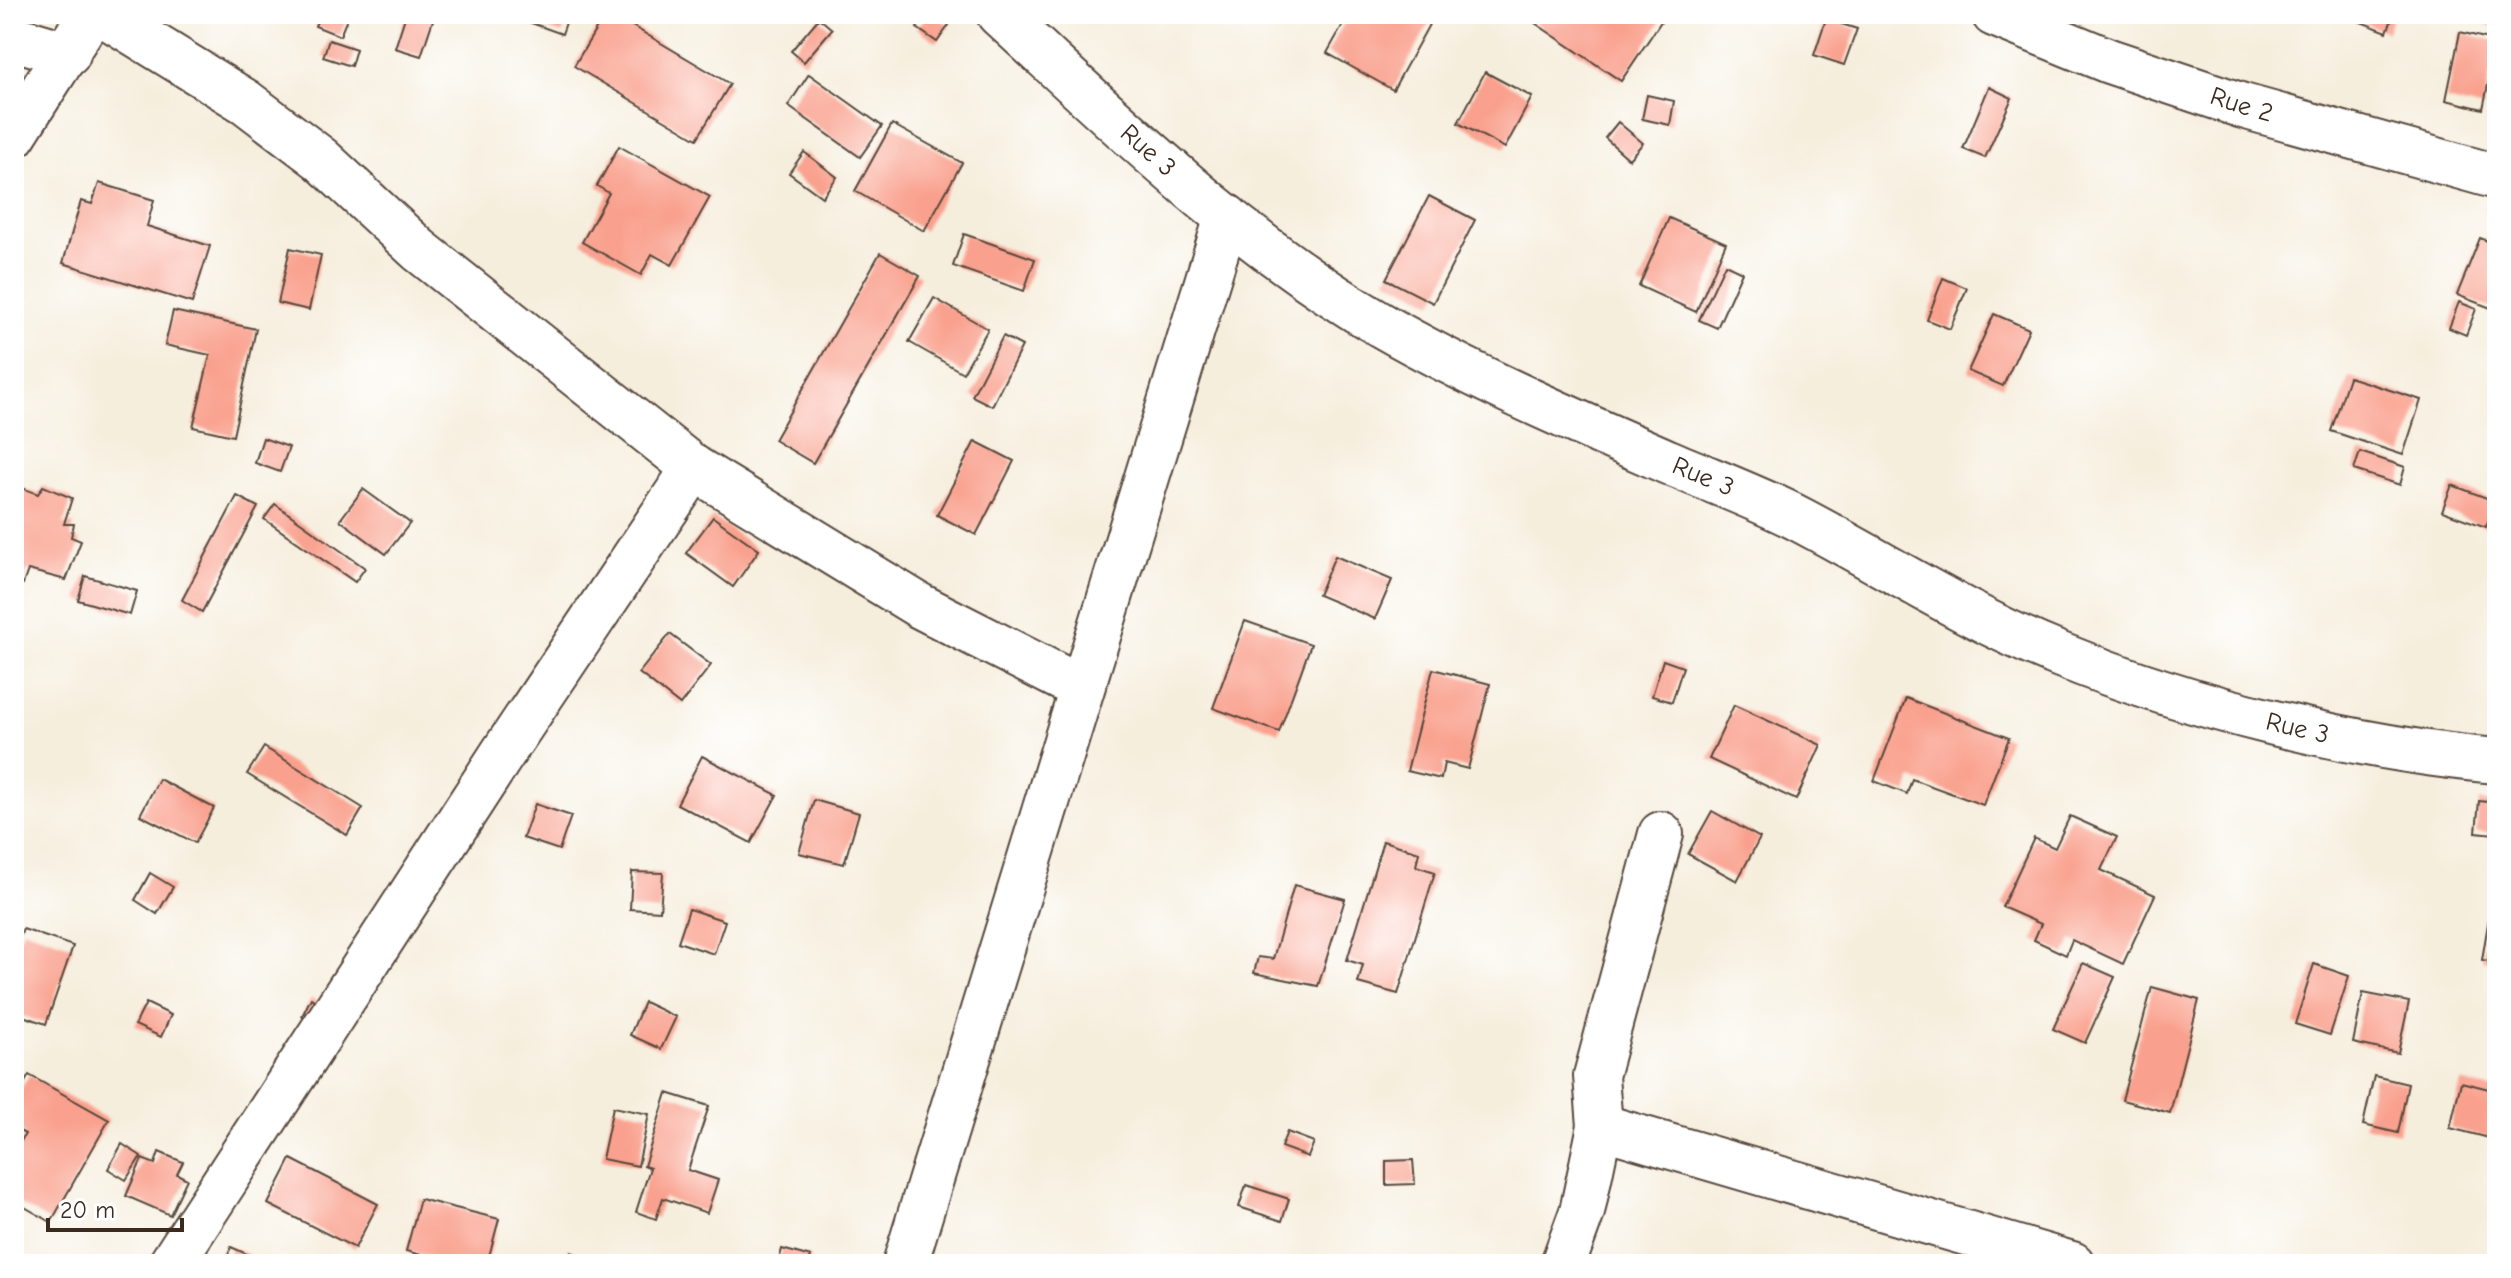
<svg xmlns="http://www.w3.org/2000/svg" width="2511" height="1278" viewBox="0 0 2511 1278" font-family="'Comic Neue',sans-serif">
<rect width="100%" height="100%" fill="#fff"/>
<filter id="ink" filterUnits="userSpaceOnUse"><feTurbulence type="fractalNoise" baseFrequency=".0125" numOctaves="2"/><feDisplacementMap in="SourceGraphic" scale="16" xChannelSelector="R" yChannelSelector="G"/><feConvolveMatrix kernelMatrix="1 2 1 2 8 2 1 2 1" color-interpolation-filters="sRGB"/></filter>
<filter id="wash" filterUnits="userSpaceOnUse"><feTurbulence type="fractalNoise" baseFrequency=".006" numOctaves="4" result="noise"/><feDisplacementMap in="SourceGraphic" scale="32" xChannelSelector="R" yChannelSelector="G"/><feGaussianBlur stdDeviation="1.8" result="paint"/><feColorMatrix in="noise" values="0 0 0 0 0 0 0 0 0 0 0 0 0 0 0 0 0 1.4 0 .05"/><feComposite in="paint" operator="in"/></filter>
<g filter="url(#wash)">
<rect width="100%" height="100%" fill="#f6eedd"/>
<g id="blocks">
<g fill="#f9a18e">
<path d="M320 14H349L340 36 315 26Z"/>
<path d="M406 14H435L421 56 395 48Z"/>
<path d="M506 14H569L562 34Z"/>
<path d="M605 14H612L730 84 697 139 574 66Z"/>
<path d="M928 14H935L949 25 937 42 917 28Z"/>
<path d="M1349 14H1417L1431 21 1393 90 1327 53Z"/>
<path d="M1532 14H1666L1621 81 1529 19Z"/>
<path d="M2340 14H2394L2387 32Z"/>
<path d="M2489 14H2497V28L2486 24Z"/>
<path d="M819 18 832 29 804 62 791 51Z"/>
<path d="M1826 19 1857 29 1844 65 1814 55Z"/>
<path d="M2460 32 2497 41 2483 109 2446 100Z"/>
<path d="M329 40 356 49 351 66 323 57Z"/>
<path d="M1485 72 1532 97 1505 148 1458 123Z"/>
<path d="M809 74 882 126 860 157 788 106Z"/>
<path d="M1989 87 2012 98 1985 158 1963 149Z"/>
<path d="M1647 95 1674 101 1670 125 1642 119Z"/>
<path d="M1618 122 1643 143 1629 159 1605 138Z"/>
<path d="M892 124 962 163 924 231 855 191Z"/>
<path d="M619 146 710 197 672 265 652 254 641 275 582 242 609 193 597 186Z"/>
<path d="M804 152 837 177 822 197 789 173Z"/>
<path d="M99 183 154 200 147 226 210 246 192 303 63 263 81 201 92 204Z"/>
<path d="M1429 196 1475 220 1433 303 1386 279Z"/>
<path d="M1669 218 1726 243 1696 312 1639 286Z"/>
<path d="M964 234 1035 259 1024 291 953 266Z"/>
<path d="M2480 238 2497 245 2496 310 2457 295Z"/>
<path d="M290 248 321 255 309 310 278 303Z"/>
<path d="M880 253 920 276 813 463 774 440Z"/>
<path d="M1725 264 1742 272 1717 328 1699 320Z"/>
<path d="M1943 278 1967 288 1950 329 1927 320Z"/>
<path d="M934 298 988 329 963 373 909 342Z"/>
<path d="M2459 302 2476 309 2466 335 2449 328Z"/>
<path d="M173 311 256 329 233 436 193 427 210 355 165 345Z"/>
<path d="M1994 314 2029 329 2003 386 1968 371Z"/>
<path d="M1003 336 1022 346 992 406 972 396Z"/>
<path d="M2349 377 2421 400 2403 455 2331 431Z"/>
<path d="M263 438 289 447 280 472 255 463Z"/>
<path d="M975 441 1014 461 976 535 937 515Z"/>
<path d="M2360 452 2405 467 2400 485 2354 470Z"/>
<path d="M14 485 38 494 43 486 72 498 64 524H74L71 537 81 541 66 580 28 570 23 584 14 581Z"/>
<path d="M2452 485 2495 501 2486 527 2442 511Z"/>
<path d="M363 489 410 523 386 554 340 520Z"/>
<path d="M237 496 258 507 202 612 182 600Z"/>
<path d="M275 504 365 568 355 582 264 519Z"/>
<path d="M713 517 759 550 733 587 686 553Z"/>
<path d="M1335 556 1392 580 1375 619 1318 595Z"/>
<path d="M85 576 137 591 130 615 78 600Z"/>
<path d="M1245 621 1311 644 1279 732 1213 708Z"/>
<path d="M670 634 711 665 680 705 639 673Z"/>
<path d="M1663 660 1683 667 1672 702 1652 696Z"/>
<path d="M1433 669 1490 684 1468 769 1444 763 1441 779 1407 771Z"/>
<path d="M1906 698 2009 738 1983 805 1912 779 1907 794 1874 781Z"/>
<path d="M1734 705 1821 745 1796 800 1709 759Z"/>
<path d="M264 747 363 808 347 835 247 774Z"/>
<path d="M702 756 777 795 751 843 677 804Z"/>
<path d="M159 779 214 808 195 843 140 815Z"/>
<path d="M814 800 859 813 844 864 799 853Z"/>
<path d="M2479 801 2497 803 2495 834 2476 832Z"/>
<path d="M535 804 571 816 559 850 523 838Z"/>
<path d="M1712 811 1760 838 1737 881 1688 854Z"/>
<path d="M2070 816 2117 837 2101 870 2155 895 2123 964 2072 940 2066 955 2034 940 2041 924 2002 907 2034 838 2055 848Z"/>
<path d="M1383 841 1419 852 1416 866 1435 872 1398 994 1358 983 1363 965 1347 960Z"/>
<path d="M632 872 663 873 660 911 630 909Z"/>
<path d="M150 873 173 887 157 914 135 900Z"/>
<path d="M1294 885 1345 899 1318 986 1254 973 1258 957 1273 959Z"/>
<path d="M2493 893 2497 894V962L2482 960Z"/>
<path d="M689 909 725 921 714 954 678 942Z"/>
<path d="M23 929 73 946 46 1024 14 1013V954Z"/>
<path d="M2083 963 2115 977 2085 1043 2053 1029Z"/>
<path d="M2314 964 2349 976 2330 1035 2295 1024Z"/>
<path d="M2152 987 2199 1000 2170 1113 2122 1100Z"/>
<path d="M2363 993 2409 1002 2398 1053 2353 1043Z"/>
<path d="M311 998 324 1006 316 1022 302 1016Z"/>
<path d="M644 1002 676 1017 661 1049 630 1035Z"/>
<path d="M146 1003 171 1015 161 1037 135 1025Z"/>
<path d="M29 1075 109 1120 51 1222 14 1201V1153L25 1134 14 1128V1101Z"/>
<path d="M2374 1076 2408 1084 2398 1133 2363 1125Z"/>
<path d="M2461 1082 2497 1091V1140L2450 1128Z"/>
<path d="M667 1093 709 1106 688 1170 718 1180 707 1213 663 1198 656 1219 636 1212 650 1168 644 1166Z"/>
<path d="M613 1107 649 1114 638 1166 602 1159Z"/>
<path d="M1287 1132 1314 1142 1308 1157 1281 1147Z"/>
<path d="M122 1144 141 1156 126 1180 108 1169Z"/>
<path d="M159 1152 183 1162 177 1174 187 1179 170 1215 126 1196 142 1159 155 1164Z"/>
<path d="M291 1159 378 1204 355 1248 268 1204Z"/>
<path d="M1413 1160 1415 1184 1386 1185V1161Z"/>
<path d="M1246 1185 1289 1199 1282 1221 1239 1207Z"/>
<path d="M420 1199 499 1219 487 1264H455L406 1251Z"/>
<path d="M231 1247 269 1264H224Z"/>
<path d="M782 1249 811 1257 808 1264H778Z"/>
<path d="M571 1252 602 1264H567Z"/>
</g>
</g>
</g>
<g filter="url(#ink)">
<use href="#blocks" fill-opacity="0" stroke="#57473b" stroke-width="2"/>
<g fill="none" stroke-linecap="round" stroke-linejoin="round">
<g stroke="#57473b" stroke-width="48">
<g id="minor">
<path d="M103 14 246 102 321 159 419 250 694 468 920 606 1081 688"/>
<path id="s1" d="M999 14C1120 125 1240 244 1383 326 1474 378 1572 420 1668 462 1712 481 1759 498 1801 520 1887 565 1968 618 2058 654 2189 707 2356 749 2497 761"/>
<path id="s2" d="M1994 14 2109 61 2243 106 2497 177"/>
<path d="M14 38 68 54"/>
<path d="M14 135 91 14"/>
<path d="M1600 1126 2072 1264"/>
<path d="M171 1264 503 753 694 468"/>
<path d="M905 1264 1227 217"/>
<path d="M1563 1264 1582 1212 1600 1126 1596 1076 1661 834"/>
</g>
</g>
<use href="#minor" stroke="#fff" stroke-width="44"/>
</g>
</g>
<g text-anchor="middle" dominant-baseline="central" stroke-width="7" stroke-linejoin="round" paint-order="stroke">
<g font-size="26" fill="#3b2a1e" stroke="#fff">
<text stroke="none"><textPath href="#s2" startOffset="264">Rue 2</textPath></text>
<text stroke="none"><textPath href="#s1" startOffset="202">Rue 3</textPath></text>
<text stroke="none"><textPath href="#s1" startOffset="850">Rue 3</textPath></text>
<text stroke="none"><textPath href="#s1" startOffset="1498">Rue 3</textPath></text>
</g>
</g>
<rect width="2511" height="1278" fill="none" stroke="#fff" stroke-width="48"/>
<path d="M48 1218v12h134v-12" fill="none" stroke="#3b2a1e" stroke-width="4"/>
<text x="60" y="1218" font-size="24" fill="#3b2a1e" stroke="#ffffff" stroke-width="6" paint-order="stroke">20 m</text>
</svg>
